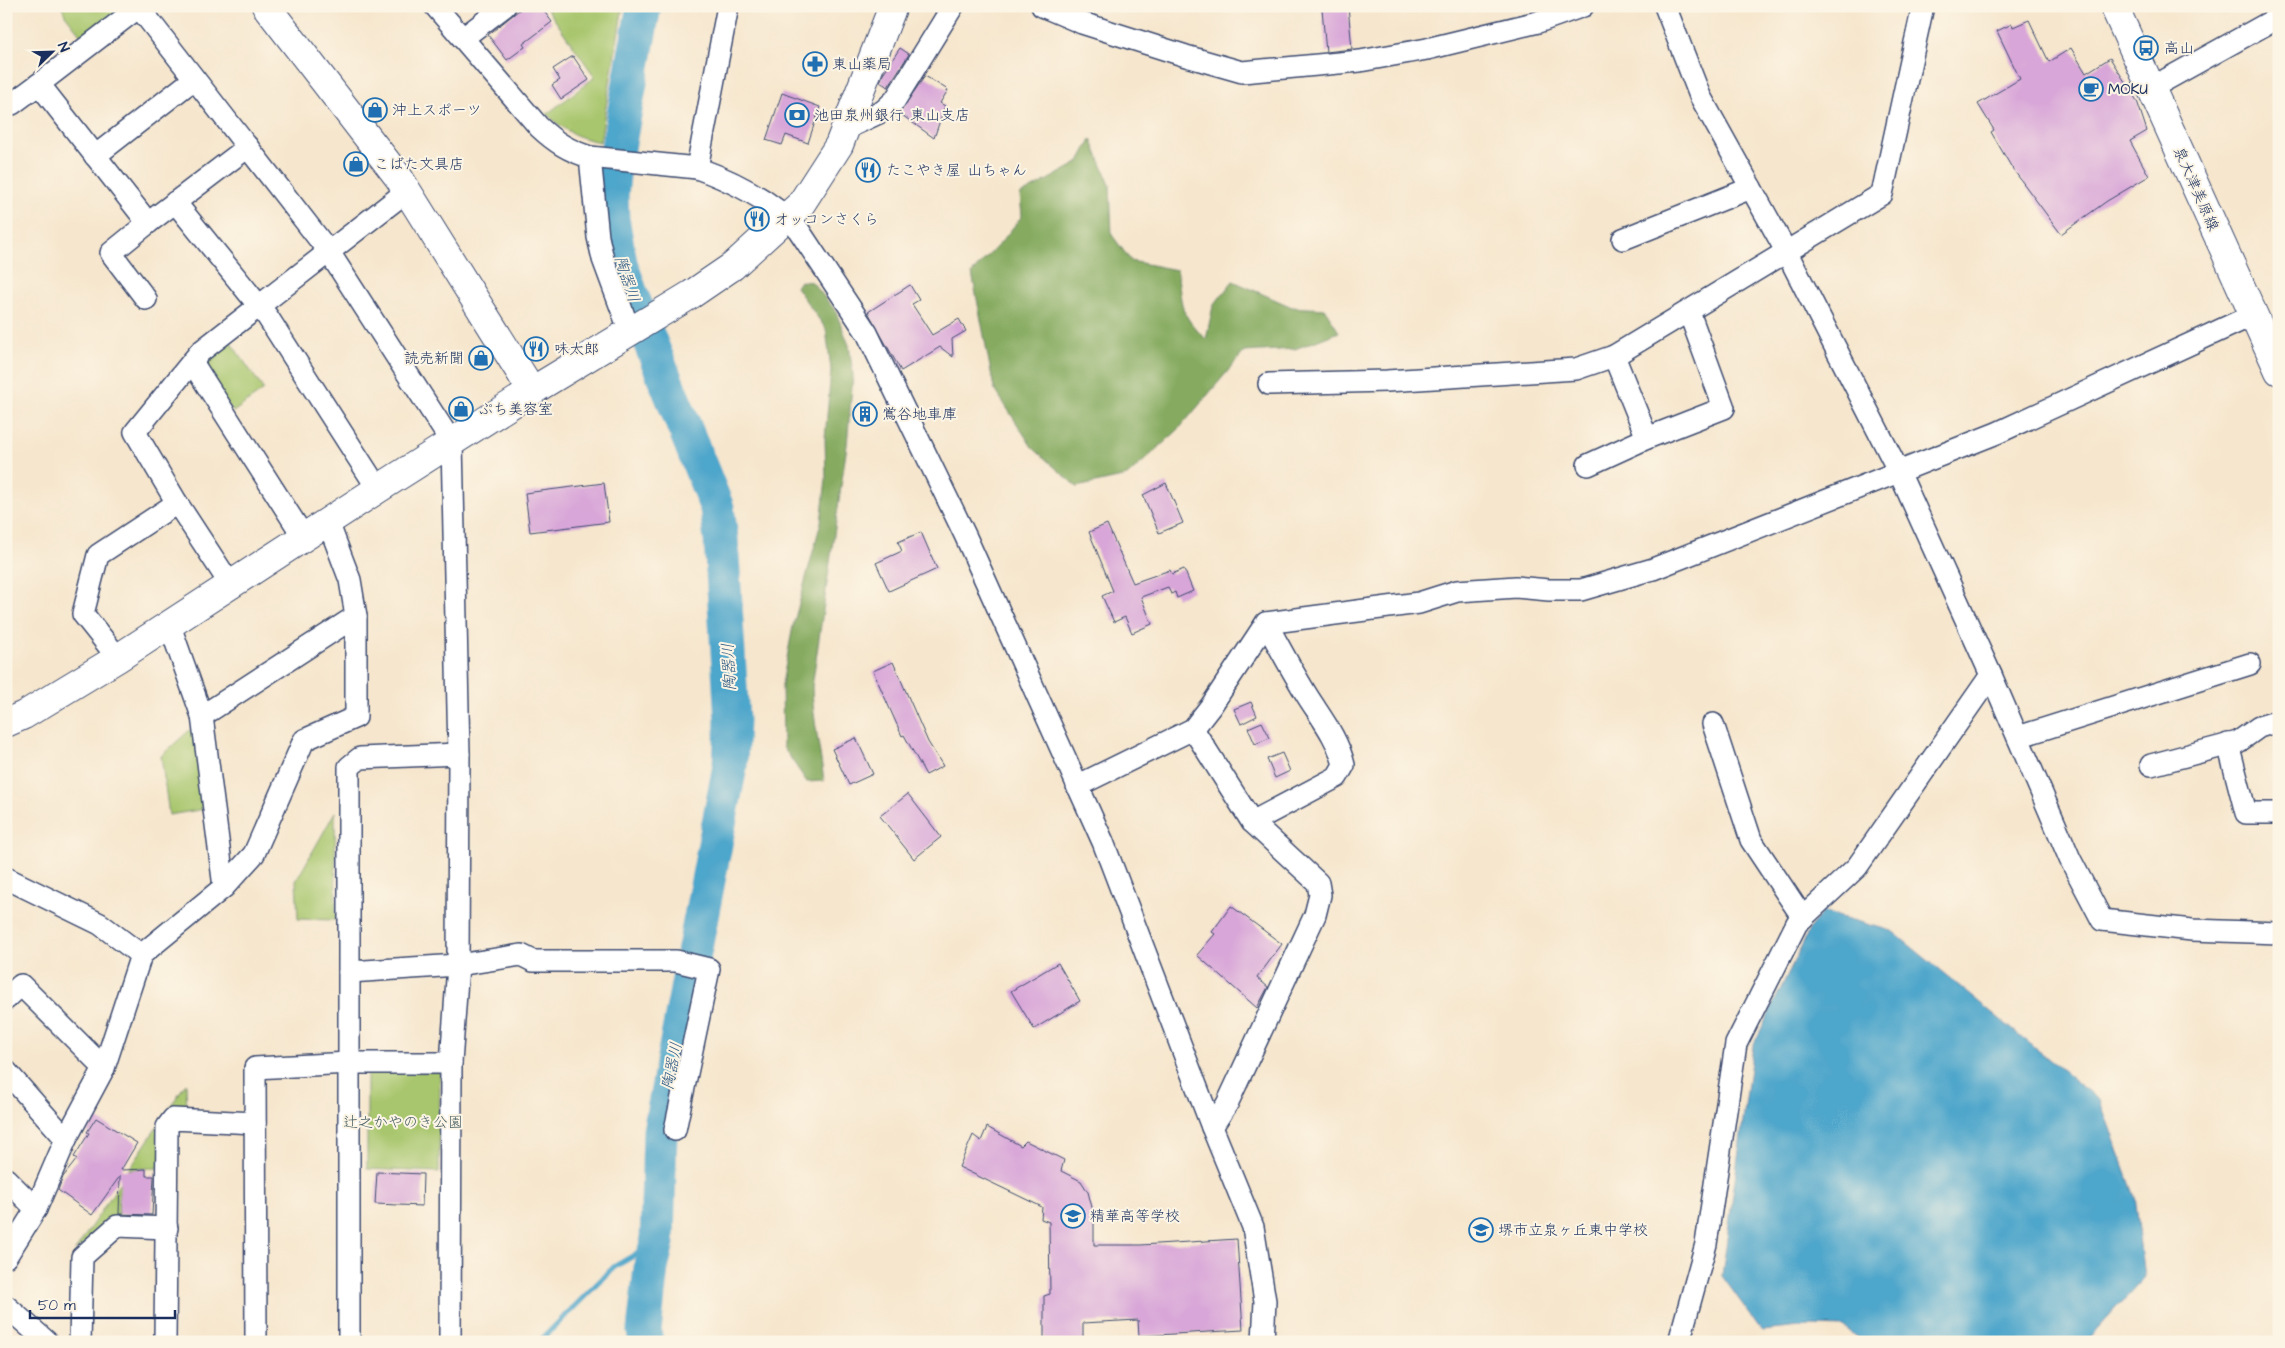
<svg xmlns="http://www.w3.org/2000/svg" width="2285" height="1348" viewBox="0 0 2285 1348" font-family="'Architects Daughter','Klee One',sans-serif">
<rect width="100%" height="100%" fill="#fcf5e5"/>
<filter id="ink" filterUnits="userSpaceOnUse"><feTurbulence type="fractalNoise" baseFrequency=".02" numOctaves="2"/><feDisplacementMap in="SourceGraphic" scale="10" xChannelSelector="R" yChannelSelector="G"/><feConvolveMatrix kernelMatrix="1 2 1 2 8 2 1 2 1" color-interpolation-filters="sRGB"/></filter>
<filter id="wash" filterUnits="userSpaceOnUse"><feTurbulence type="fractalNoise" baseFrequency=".0096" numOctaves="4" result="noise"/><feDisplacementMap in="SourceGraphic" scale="20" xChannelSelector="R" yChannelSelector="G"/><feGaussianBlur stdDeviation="1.12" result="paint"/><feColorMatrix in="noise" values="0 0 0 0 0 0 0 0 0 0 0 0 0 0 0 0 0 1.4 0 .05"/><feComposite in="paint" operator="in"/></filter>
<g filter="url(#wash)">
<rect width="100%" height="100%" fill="#f6e6cd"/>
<g fill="#a8c66d" stroke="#627a66">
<path d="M62 6H122V10L83 38 65 15Z"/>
<path d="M545 6H623L600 142C577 138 563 130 547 114L595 77Z"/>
<path d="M229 340 264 390 233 412 204 371 207 360Z"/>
<path d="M194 726 205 809 169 815 161 756Z"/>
<path d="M335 812 336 920 298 919 296 881Z"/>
<path d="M367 1072H440L439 1172 367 1169Z"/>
<path d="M186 1083 187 1114H166L159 1168 131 1169V1191L119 1190 118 1218 75 1251Z"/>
</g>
<g fill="#86ab60" stroke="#506d5f">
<path d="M1091 139 1110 185 1112 235 1131 261 1177 270C1182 305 1179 314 1206 339L1213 306 1233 281 1292 307 1325 309 1339 332 1295 349 1244 352 1178 430 1127 476 1077 487 1032 447 994 388 972 273 1003 240 1022 216 1020 195 1078 163Z"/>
<path d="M800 281 812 282 835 310 849 345 853 375 847 445 812 687C813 719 820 749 824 781L807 782 783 747 782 684 793 626 821 522 826 479 825 438 831 370 826 329 796 287Z"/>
</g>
<path fill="#4ea6cb" stroke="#346a94" d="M1823 912 1892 931 2100 1101 2135 1197 2145 1277 2086 1342H1864L1844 1327 1809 1326 1762 1331 1722 1276 1753 1046 1811 926Z"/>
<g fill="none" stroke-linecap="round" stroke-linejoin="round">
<path stroke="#4ea6cb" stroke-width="5.5" d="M539 1342 614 1267 657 1242"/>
<path stroke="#4ea6cb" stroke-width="35" d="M644 6 613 175 611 196 612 219 620 263 632 297 717 508 721 539 729 669 732 721 730 766 660 1131 657 1242 651 1268 644 1331 646 1342"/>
</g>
<g id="blocks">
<g fill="#d8a6d8">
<path d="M524 6H540L552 22 523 44 525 47 507 60 488 35Z"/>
<path d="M1348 6 1352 49 1326 52 1322 9Z"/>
<path d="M2029 20 2049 62 2071 48 2086 73 2110 58 2137 101 2147 131 2130 141 2149 176 2107 201 2061 234 2012 168 1991 132 1994 130 1978 104 2020 79 1997 31 2012 24 2013 27Z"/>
<path d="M900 48 909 54 888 87 880 82 884 72Z"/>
<path d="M573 56 589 80 561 99 552 85 560 80 553 69Z"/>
<path d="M925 76 948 90 940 103 945 106 934 138 899 113Z"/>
<path d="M782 93 820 107 808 143 786 135 782 145 766 140Z"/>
<path d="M910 285 919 300 912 304 932 335 959 319 966 331 952 339 953 357 940 347 901 371 868 312Z"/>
<path d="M604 483 609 522 530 532 525 493Z"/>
<path d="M1166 483 1183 523 1159 533 1143 495Z"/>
<path d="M1107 524 1133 583 1170 570 1172 574 1184 569 1193 591 1177 598 1175 592 1171 594 1168 587 1141 597 1152 624 1132 633 1125 617 1114 622 1102 596 1113 591 1089 532Z"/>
<path d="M921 532 937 569 889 591 876 563 902 551 898 542Z"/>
<path d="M893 662 928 742 943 766 926 775 904 735 902 736 873 671Z"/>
<path d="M1251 702 1257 716 1241 724 1234 709Z"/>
<path d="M1262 722 1270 738 1255 744 1248 728Z"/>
<path d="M856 738 873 774 849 785 832 749Z"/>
<path d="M1282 753 1290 771 1275 778 1267 759Z"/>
<path d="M908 794 941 837 914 859 880 816Z"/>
<path d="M1231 906 1282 944 1257 978 1268 987 1257 1008 1197 955 1215 934 1212 932Z"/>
<path d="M1058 963 1080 1001 1034 1029 1011 991Z"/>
<path d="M96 1118 137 1143 121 1170 146 1169V1176H154L152 1215 119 1214 120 1176 92 1215 58 1190 63 1177 77 1159 74 1157 89 1133 87 1132Z"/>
<path d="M987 1127 1021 1146 1026 1141 1064 1160 1061 1171 1081 1181 1088 1192 1094 1215V1245H1141L1237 1239 1243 1330 1139 1336 1138 1320 1083 1323V1342H1044V1296L1050 1294 1049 1222 1041 1219 1042 1207 959 1167 973 1135 981 1141Z"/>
<path d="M377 1172 423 1174 422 1206 375 1204Z"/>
</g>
</g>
</g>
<g filter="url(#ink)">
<use href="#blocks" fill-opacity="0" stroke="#3c4a6f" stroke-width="1"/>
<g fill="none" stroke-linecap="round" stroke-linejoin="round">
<g stroke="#3c4a6f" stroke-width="24">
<g id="street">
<path d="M138 6 329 252 452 443 459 754 458 965 451 1063 450 1342"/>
<path d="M435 6 539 127C555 142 569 151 590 157L697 168C733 181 772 201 798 229L867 333 965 535 1103 842 1212 1127 1253 1227 1265 1301 1263 1342"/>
<path d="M1042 6 1082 23 1186 56 1242 72 1360 61 1427 49 1538 22 1583 6"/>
<path d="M1665 6 1700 96 1786 251 1899 472 1991 675 2070 859 2102 920 2192 930 2279 933"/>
<path d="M139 7 39 84 148 223 248 147"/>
<path d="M463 38 505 6"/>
<path d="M2151 88 2279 17"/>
<path d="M12 104 39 84"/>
<path d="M847 128 883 111 895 100 953 6"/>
<path d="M95 156 194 79"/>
<path d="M590 157 598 237 603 259 630 332"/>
<path d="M697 168 728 6"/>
<path d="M175 202 267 316 378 489"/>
<path d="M1623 239 1751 188"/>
<path d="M146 299 111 253 148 223"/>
<path d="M1614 356 1647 438"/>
<path d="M192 362 303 536"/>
<path d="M1269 384 1387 381 1576 369 1614 356 1882 194 1923 6"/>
<path d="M1588 465 1647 438 1724 408 1689 312"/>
<path d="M230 584 177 503 135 432 200 352 407 191"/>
<path d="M169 623 202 716 224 887"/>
<path d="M118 658 83 614 98 555 177 503"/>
<path d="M202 716 356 616"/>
<path d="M1713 724 1751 840 1803 918"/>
<path d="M1193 729 1252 822 1318 883 1320 895 1315 915 1227 1104 1212 1127"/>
<path d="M2018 737 2250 664"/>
<path d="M2228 744 2246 813H2279"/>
<path d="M2151 765 2238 742 2259 727 2279 721"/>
<path d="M1077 786 1193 729 1211 706 1266 623 1419 603 1457 591 1516 587 1549 590H1581L1653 569 1997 433 2253 315"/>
<path d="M1252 822 1337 777 1344 765C1338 739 1322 719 1308 697 1293 673 1280 648 1266 623"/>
<path d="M6 878 100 924 141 955"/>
<path d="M349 972 458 965 521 955 533 961H676L709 969 675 1130"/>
<path d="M6 999 21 985 104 1068"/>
<path d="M6 1071 66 1139"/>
<path d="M6 1179 36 1209"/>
<path d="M6 1257 36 1209 66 1139 104 1068 141 955 224 887 254 854 304 740 356 717V616L350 580 328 522"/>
<path d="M6 1306 47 1342"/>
<path d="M80 1342 82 1257 117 1226 167 1228"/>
<path d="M165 1342 167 1127 173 1119 255 1123"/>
<path d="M256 1342 255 1068 349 1063H451"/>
<path d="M349 1342V767L360 758 459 754"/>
<path d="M1679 1342 1706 1244 1736 1044 1797 923 1857 867 1991 675"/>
</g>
</g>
<g stroke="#3c4a6f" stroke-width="30">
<g id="secondary">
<path d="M266 6 399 178 532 391"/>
<path d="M6 723 24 715 118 658 378 489 532 391 692 294 733 266 801 204 839 145 893 6"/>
</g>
</g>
<g stroke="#3c4a6f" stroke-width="30">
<path id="primary" d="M2114 6 2279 371"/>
</g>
<use href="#street" stroke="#fff" stroke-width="21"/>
<use href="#secondary" stroke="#fff" stroke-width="28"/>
<use href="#primary" stroke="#fff" stroke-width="28"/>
</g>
</g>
<defs>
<g id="bus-ring" transform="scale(1.25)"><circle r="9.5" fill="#fcf5e5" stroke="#1f6fb2" stroke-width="1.5"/><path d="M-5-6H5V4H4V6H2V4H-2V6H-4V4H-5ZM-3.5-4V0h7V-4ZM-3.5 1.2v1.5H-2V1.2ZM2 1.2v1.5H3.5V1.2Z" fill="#1f6fb2"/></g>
<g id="pharmacy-ring" transform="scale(1.25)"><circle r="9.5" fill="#fcf5e5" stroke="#1f6fb2" stroke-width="1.5"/><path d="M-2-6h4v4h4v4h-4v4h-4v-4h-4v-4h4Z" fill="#1f6fb2"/></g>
<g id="cafe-ring" transform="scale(1.25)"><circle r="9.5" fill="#fcf5e5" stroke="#1f6fb2" stroke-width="1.5"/><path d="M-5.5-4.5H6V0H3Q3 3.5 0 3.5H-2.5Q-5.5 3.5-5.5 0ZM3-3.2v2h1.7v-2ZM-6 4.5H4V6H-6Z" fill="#1f6fb2"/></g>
<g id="shop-ring" transform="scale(1.25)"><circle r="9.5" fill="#fcf5e5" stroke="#1f6fb2" stroke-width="1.5"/><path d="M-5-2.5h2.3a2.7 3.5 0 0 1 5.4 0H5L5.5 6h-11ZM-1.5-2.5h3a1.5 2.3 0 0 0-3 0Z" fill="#1f6fb2"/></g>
<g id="bank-ring" transform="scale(1.25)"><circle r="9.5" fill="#fcf5e5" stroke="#1f6fb2" stroke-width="1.5"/><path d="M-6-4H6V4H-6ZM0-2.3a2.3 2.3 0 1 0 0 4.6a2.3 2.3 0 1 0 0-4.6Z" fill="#1f6fb2"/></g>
<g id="restaurant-ring" transform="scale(1.25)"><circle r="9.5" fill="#fcf5e5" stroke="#1f6fb2" stroke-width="1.5"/><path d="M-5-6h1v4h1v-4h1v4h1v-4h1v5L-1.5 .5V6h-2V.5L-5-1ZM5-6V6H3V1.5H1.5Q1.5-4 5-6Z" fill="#1f6fb2"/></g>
<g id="building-ring" transform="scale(1.25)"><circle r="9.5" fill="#fcf5e5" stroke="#1f6fb2" stroke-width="1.5"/><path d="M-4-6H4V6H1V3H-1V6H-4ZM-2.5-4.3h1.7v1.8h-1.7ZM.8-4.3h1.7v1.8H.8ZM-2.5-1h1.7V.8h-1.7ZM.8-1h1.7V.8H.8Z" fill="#1f6fb2"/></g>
<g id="school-ring" transform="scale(1.25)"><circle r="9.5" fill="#fcf5e5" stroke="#1f6fb2" stroke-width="1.5"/><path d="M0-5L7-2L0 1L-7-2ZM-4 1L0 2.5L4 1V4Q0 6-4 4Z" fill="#1f6fb2"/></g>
</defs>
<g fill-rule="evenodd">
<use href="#bus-ring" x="2146" y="48"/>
<use href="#pharmacy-ring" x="815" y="64"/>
<use href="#cafe-ring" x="2091" y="89"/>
<use href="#shop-ring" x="375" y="110"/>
<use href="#bank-ring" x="797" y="115"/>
<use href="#shop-ring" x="356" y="164"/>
<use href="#restaurant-ring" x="868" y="170"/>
<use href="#restaurant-ring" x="757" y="219"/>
<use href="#restaurant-ring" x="536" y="349"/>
<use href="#shop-ring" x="481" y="358"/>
<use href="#shop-ring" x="461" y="409"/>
<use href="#building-ring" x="865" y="414"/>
<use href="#school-ring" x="1073" y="1216"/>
<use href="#school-ring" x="1481" y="1230"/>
</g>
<g text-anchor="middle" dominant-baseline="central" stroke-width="4" stroke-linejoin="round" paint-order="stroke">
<g font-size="15" fill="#1b2f5e" stroke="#fcf5e5" text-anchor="start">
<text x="2164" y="48">高山</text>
<text x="832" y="64">東山薬局</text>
<text x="2108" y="89">MOKU</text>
<text x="392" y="110">沖上スポーツ</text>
<text x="814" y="115">池田泉州銀行 東山支店</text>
<text x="374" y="164">こばた文具店</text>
<text x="886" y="170">たこやき屋 山ちゃん</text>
<text x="774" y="219">オッコンさくら</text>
<text x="554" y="349">味太郎</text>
<text x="464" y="358" text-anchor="end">読売新聞</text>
<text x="478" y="409">ぷち美容室</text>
<text x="882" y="414">鴬谷地車庫</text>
<text x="1090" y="1216">精華高等学校</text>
<text x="1498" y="1230">堺市立泉ヶ丘東中学校</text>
</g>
<g font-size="15" fill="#1b2f5e" stroke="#fcf5e5">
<text transform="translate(2196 189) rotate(66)">泉大津美原線</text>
</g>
<g font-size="15" fill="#455c62" stroke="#fcf5e5">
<text x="403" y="1122">辻之かやのき公園</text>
</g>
<g font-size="16" font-style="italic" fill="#2d5984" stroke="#fcf5e5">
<text transform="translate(627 279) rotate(72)">陶器川</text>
<text transform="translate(729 667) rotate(-93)">陶器川</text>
<text transform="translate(672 1066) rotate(-79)">陶器川</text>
</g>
</g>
<rect width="2285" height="1348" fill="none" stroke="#fcf5e5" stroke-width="25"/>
<g transform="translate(52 52) rotate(67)" stroke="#fcf5e5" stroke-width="4" paint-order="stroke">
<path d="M0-4L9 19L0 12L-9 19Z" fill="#1b2f5e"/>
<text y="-8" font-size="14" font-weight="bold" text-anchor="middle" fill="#1b2f5e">N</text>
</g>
<path d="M30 1310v8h145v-8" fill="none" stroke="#1b2f5e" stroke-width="2.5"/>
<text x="38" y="1310" font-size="15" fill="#1b2f5e" stroke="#fcf5e5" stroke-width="4" paint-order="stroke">50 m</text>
</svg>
